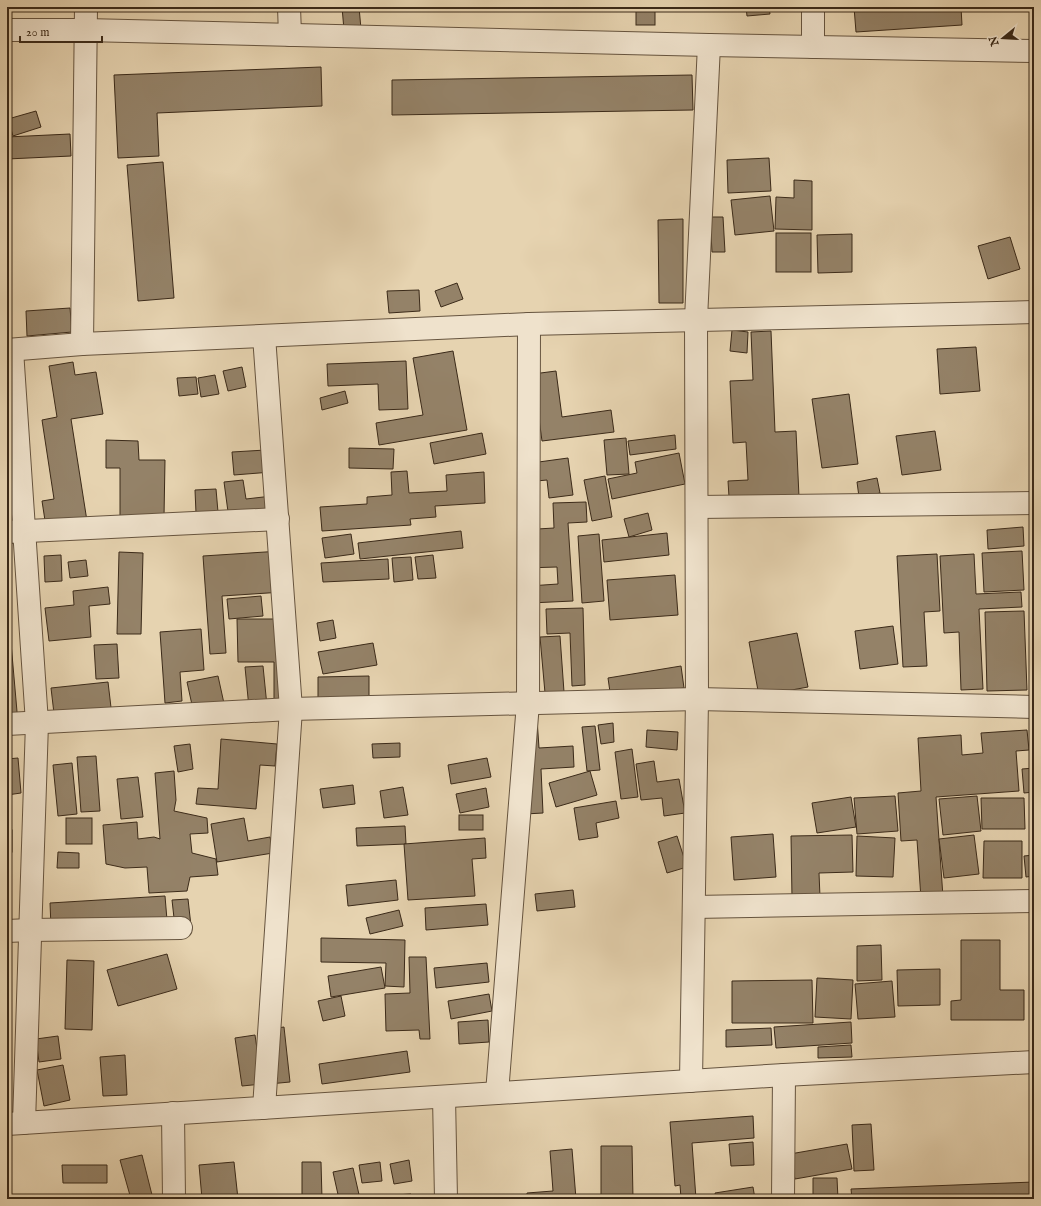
<svg xmlns="http://www.w3.org/2000/svg" width="1041" height="1206" viewBox="0 0 1041 1206" font-family="'IM FELL English',serif">
<rect width="100%" height="100%" fill="#e6d3b0"/>
<filter id="stains"><feTurbulence type="fractalNoise" baseFrequency=".005" numOctaves="4"/><feColorMatrix values="0 0 0 0 .2 0 0 0 0 .09 0 0 0 0 .02 0 0 0 .5 -.17"/></filter>
<radialGradient id="worn" r=".72"><stop offset=".6" stop-color="#630" stop-opacity="0"/><stop offset="1" stop-color="#630" stop-opacity=".3"/></radialGradient>
<g fill="#948268" stroke="#3b2a19">
<path d="M342 7H359L361 29 344 30Z"/>
<rect x="636" y="7" width="19" height="18"/>
<path d="M701 7H731V8Z"/>
<path d="M746 7H769L770 14 747 16Z"/>
<path d="M854 7H961L962 25 856 32Z"/>
<path d="M321 67 322 106 157 113 159 156 118 158 114 75Z"/>
<path d="M692 75 693 110 392 115V80Z"/>
<path d="M36 111 41 127 13 136 8 119Z"/>
<path d="M70 134 71 156 7 159V137Z"/>
<path d="M769 158 771 191 728 193 727 160Z"/>
<path d="M163 162 174 298 138 301 127 165Z"/>
<path d="M794 180 812 181V230L775 229 776 197 794 198Z"/>
<path d="M770 196 774 231 735 235 731 200Z"/>
<path d="M710 217H723L725 252H712Z"/>
<path d="M683 219V303H659L658 220Z"/>
<rect x="776" y="233" width="35" height="39"/>
<path d="M852 234V272L818 273 817 235Z"/>
<path d="M1010 237 1020 269 988 279 978 246Z"/>
<path d="M457 283 463 299 441 307 435 291Z"/>
<path d="M419 290 420 311 389 313 387 291Z"/>
<path d="M70 308 72 332 27 336 26 311Z"/>
<path d="M732 330 748 332 747 353 730 351Z"/>
<path d="M771 331 775 432 796 431 799 497H729L728 481 748 480 746 442 733 443 730 381 753 380 751 332Z"/>
<path d="M976 347 980 391 940 394 937 349Z"/>
<path d="M453 351 467 430 379 445 376 423 423 415 413 358Z"/>
<path d="M406 361 408 409 379 410 378 384 328 386 327 364Z"/>
<path d="M73 362 75 375 96 372 103 414 71 419 87 521 46 527 42 501 54 499 42 420 57 417 49 366Z"/>
<path d="M242 367 246 387 228 391 223 371Z"/>
<path d="M556 371 562 417 611 410 614 432 542 441 533 374Z"/>
<path d="M215 375 219 394 201 397 198 378Z"/>
<path d="M196 377 198 394 179 396 177 378Z"/>
<path d="M345 391 348 403 322 410 320 398Z"/>
<path d="M849 394 858 464 822 468 812 399Z"/>
<path d="M935 431 941 470 902 475 896 436Z"/>
<path d="M482 433 486 454 434 464 430 443Z"/>
<path d="M675 435 676 449 630 455 628 441Z"/>
<path d="M626 438 629 474 607 475 604 440Z"/>
<path d="M106 440 138 441 139 460H165L164 517 120 520V468H106Z"/>
<path d="M349 448 394 449 393 469 349 468Z"/>
<path d="M283 449 284 471 234 475 232 452Z"/>
<path d="M679 453 685 484 612 499 608 479 637 473 635 462Z"/>
<path d="M568 458 573 495 549 498 547 480 526 482 524 464Z"/>
<path d="M407 471 409 493 447 491 446 475 484 472 485 503 435 506 436 517 410 519 411 525 322 531 320 507 367 504V497L392 495 391 472Z"/>
<path d="M605 476 612 517 592 521 584 480Z"/>
<path d="M877 478 880 493 859 497 857 482Z"/>
<path d="M243 480 246 499 272 496 274 512 229 519 224 482Z"/>
<path d="M216 489 218 512 196 513 195 490Z"/>
<path d="M586 502 587 522 568 523 573 601 530 603 529 586 558 584 557 567 523 568 521 530 554 528 553 503Z"/>
<path d="M648 513 652 530 629 537 624 519Z"/>
<path d="M1023 527 1024 546 988 549 987 530Z"/>
<path d="M461 531 463 548 360 559 358 543Z"/>
<path d="M667 533 669 555 604 562 602 540Z"/>
<path d="M351 534 354 554 325 558 322 538Z"/>
<path d="M599 534 604 601 582 603 578 536Z"/>
<path d="M281 551 283 592 222 596 226 653 210 654 203 556Z"/>
<path d="M1022 551 1024 590 984 592 982 553Z"/>
<path d="M119 552 143 553 141 634H117Z"/>
<path d="M937 554 940 611 924 612 927 666 903 667 897 556Z"/>
<path d="M974 554 976 594 1021 592 1022 607 979 609 983 689 961 690 959 632 944 633 940 556Z"/>
<path d="M61 555 62 581 45 582 44 556Z"/>
<path d="M433 555 436 578 418 579 415 557Z"/>
<path d="M411 557 413 580 394 582 392 558Z"/>
<path d="M388 559 389 579 323 582 321 563Z"/>
<path d="M86 560 88 576 70 578 68 562Z"/>
<path d="M675 575 678 615 610 620 607 580Z"/>
<path d="M108 587 110 604 89 606 91 637 49 641 45 608 74 605 73 591Z"/>
<path d="M261 596 263 616 229 619 227 599Z"/>
<path d="M583 608 585 685 572 686 570 633 547 634 546 609Z"/>
<path d="M1024 611 1027 690 987 691 985 612Z"/>
<path d="M237 619H294L293 704 274 705V662H238Z"/>
<path d="M333 620 336 638 320 641 317 623Z"/>
<path d="M893 626 898 664 860 669 855 631Z"/>
<path d="M201 629 204 670 180 672 182 701 165 703 160 632Z"/>
<path d="M797 633 808 687 759 696 749 642Z"/>
<path d="M560 636 564 692 545 693 540 637Z"/>
<path d="M7 643H11L18 723 7 724Z"/>
<path d="M373 643 377 665 323 674 318 652Z"/>
<path d="M117 644 119 678 96 679 94 645Z"/>
<path d="M263 666 267 706 249 708 245 667Z"/>
<path d="M681 666 684 688 611 699 608 678Z"/>
<path d="M218 676 225 708 194 714 187 682Z"/>
<path d="M369 676V697L318 698V677Z"/>
<path d="M108 682 112 716 55 722 51 688Z"/>
<path d="M537 719 539 748 573 746 574 767 541 769 543 813 525 814Z"/>
<path d="M613 723 614 742 601 744 598 725Z"/>
<path d="M595 726 600 770 587 771 582 727Z"/>
<path d="M647 730 678 732 677 750 646 747Z"/>
<path d="M1027 730 1029 750 1016 751 1019 791 936 797 943 897 921 899 917 840 901 841 898 793 921 791 918 738 961 735 962 755 983 753 981 733Z"/>
<path d="M221 739 277 744 275 766 260 765 256 809 196 804 198 788 218 789Z"/>
<path d="M400 743V757L373 758 372 744Z"/>
<path d="M190 744 193 769 178 772 174 746Z"/>
<path d="M632 749 638 797 621 799 615 752Z"/>
<path d="M96 756 100 811 81 812 77 757Z"/>
<path d="M18 758 21 793 7 795V759Z"/>
<path d="M487 758 491 777 451 784 448 765Z"/>
<path d="M654 761 657 782 679 779 685 813 664 816 662 798 641 800 636 764Z"/>
<path d="M72 763 77 814 58 816 53 765Z"/>
<path d="M1034 768V792L1024 793 1022 769Z"/>
<path d="M174 771 176 800 174 811 207 818 208 833 190 834 192 853 216 859 218 875 190 877 187 891 149 893 147 867 125 868 106 864 103 825 137 822 138 839 154 837 160 839 155 773Z"/>
<path d="M590 771 597 795 556 807 549 783Z"/>
<path d="M138 777 143 817 121 819 117 779Z"/>
<path d="M353 785 355 804 323 808 320 789Z"/>
<path d="M403 787 408 815 384 818 380 791Z"/>
<path d="M486 788 489 807 460 813 456 794Z"/>
<path d="M895 796 898 831 857 834 854 798Z"/>
<path d="M977 796 981 831 943 835 939 799Z"/>
<path d="M851 797 856 827 817 833 812 803Z"/>
<path d="M981 798H1024L1025 829H982Z"/>
<path d="M616 801 619 818 596 823 598 837 579 840 574 808Z"/>
<rect x="459" y="815" width="24" height="15"/>
<rect x="66" y="818" width="26" height="26"/>
<path d="M244 818 248 841 270 837 273 853 217 862 211 824Z"/>
<path d="M405 826 406 844 357 846 356 828Z"/>
<rect x="7" y="830" width="5" height="22"/>
<path d="M773 834 776 877 734 880 731 837Z"/>
<path d="M852 835 853 872 819 873 820 897 792 898 791 836Z"/>
<path d="M974 835 979 874 944 878 939 839Z"/>
<path d="M677 836 687 867 667 873 658 842Z"/>
<path d="M857 836 895 838 893 877 856 876Z"/>
<path d="M485 838 486 858 472 859 475 896 408 900 404 844Z"/>
<path d="M984 841H1022V878H983Z"/>
<path d="M58 852 79 853V868H57Z"/>
<path d="M1034 855V876L1026 877 1024 856Z"/>
<path d="M396 880 398 900 348 906 346 885Z"/>
<path d="M573 890 575 907 537 911 535 894Z"/>
<path d="M165 896 167 920 51 927 50 903Z"/>
<path d="M188 899 191 926 175 927 172 900Z"/>
<path d="M486 904 488 925 426 930 425 908Z"/>
<path d="M399 910 403 926 370 934 366 918Z"/>
<path d="M321 938 405 940 404 987 385 986 386 963 321 962Z"/>
<path d="M961 940H1000V990H1024V1020H951V1001L961 1000Z"/>
<path d="M881 945 882 980 857 981V946Z"/>
<path d="M167 954 177 989 118 1006 107 970Z"/>
<path d="M409 957H426L430 1039H420L419 1030 386 1031 385 994 410 993Z"/>
<path d="M67 960 94 961 92 1030 65 1029Z"/>
<path d="M487 963 489 982 436 988 434 968Z"/>
<path d="M381 967 385 988 331 997 328 976Z"/>
<path d="M940 969V1005L898 1006 897 970Z"/>
<path d="M817 978 853 980 851 1019 815 1017Z"/>
<path d="M812 980 813 1023H732V981Z"/>
<path d="M892 981 895 1017 858 1019 855 984Z"/>
<path d="M489 994 492 1011 451 1019 448 1001Z"/>
<path d="M341 996 345 1016 323 1021 318 1001Z"/>
<path d="M488 1020 489 1042 459 1044 458 1022Z"/>
<path d="M851 1022 852 1043 776 1048 774 1027Z"/>
<path d="M284 1027 290 1082 269 1084 263 1030Z"/>
<path d="M771 1028 772 1045 726 1047V1030Z"/>
<path d="M255 1035 262 1084 242 1086 235 1038Z"/>
<path d="M58 1036 61 1059 39 1062 36 1039Z"/>
<path d="M851 1045 852 1057 818 1058V1047Z"/>
<path d="M407 1051 410 1072 322 1084 319 1064Z"/>
<path d="M125 1055 127 1095 103 1096 100 1057Z"/>
<path d="M63 1065 70 1100 44 1106 37 1070Z"/>
<path d="M7 1079 11 1099H7Z"/>
<path d="M753 1116 754 1138 692 1143 696 1199H672L681 1198 680 1185 675 1186 670 1122Z"/>
<path d="M871 1124 874 1170 854 1171 852 1125Z"/>
<path d="M753 1142 754 1165 731 1166 729 1144Z"/>
<path d="M847 1144 852 1169 795 1179 790 1154Z"/>
<path d="M601 1146H632L633 1199H601Z"/>
<path d="M572 1149 576 1199H527V1193L553 1191 550 1151Z"/>
<path d="M142 1155 153 1199H131L120 1160Z"/>
<path d="M409 1160 412 1181 394 1184 390 1164Z"/>
<path d="M234 1162 238 1199H202L199 1165Z"/>
<path d="M302 1162H321L322 1199H302Z"/>
<path d="M380 1162 382 1181 362 1183 359 1165Z"/>
<path d="M62 1165H107V1183H63Z"/>
<path d="M353 1168 360 1199H339L333 1172Z"/>
<path d="M813 1178H837L838 1199H813Z"/>
<path d="M1034 1182V1199H852L851 1189Z"/>
<path d="M753 1187 755 1199H716L715 1193Z"/>
<path d="M411 1194V1199H395V1195Z"/>
</g>
<g fill="none" stroke-linecap="round" stroke-linejoin="round">
<g stroke="#66543f" stroke-width="24">
<g id="minor">
<path d="M289 7 290 35"/>
<path d="M813 7V47"/>
<path d="M7 30H85L709 45 1034 51"/>
<path d="M264 336 291 709 264 1108"/>
<path d="M82 344 86 7"/>
<path d="M7 350 82 344 529 324 1034 312"/>
<path d="M12 350 37 723 24 1123"/>
<path d="M697 507 1034 503"/>
<path d="M7 532 278 519"/>
<path d="M7 724 291 709 697 699 1034 707"/>
<path d="M694 907 1034 901"/>
<path d="M7 931 30 930 181 928"/>
<path d="M691 1081 697 699 696 319 709 45"/>
<path d="M497 1093 528 703 529 324"/>
<path d="M444 1097 446 1199"/>
<path d="M173 1113 174 1199"/>
<path d="M783 1199 784 1075"/>
</g>
</g>
<g stroke="#66543f" stroke-width="24">
<path id="tertiary" d="M7 1124 784 1075 1034 1062"/>
</g>
<use href="#minor" stroke="#efe2cc" stroke-width="22"/>
<use href="#tertiary" stroke="#efe2cc" stroke-width="22"/>
</g>
<rect width="1041" height="1206" fill="none" stroke="#e6d3b0" stroke-width="24"/>
<rect x="8" y="8" width="1025" height="1190" fill="none" stroke="#3b2a19" stroke-width="2"/>
<rect x="12" y="12" width="1017" height="1182" fill="none" stroke="#3b2a19"/>
<g transform="translate(1003 38) rotate(252)" stroke="#efe2cc" stroke-width="3" paint-order="stroke">
<path d="M0-3L7 15L0 10L-7 15Z" fill="#3b2a19"/>
<text y="-6" font-size="11" font-weight="bold" text-anchor="middle" fill="#3b2a19">N</text>
</g>
<path d="M20 36v6h82v-6" fill="none" stroke="#3b2a19" stroke-width="2"/>
<text x="26" y="36" font-size="12" fill="#3b2a19" stroke="#efe2cc" stroke-width="3" paint-order="stroke">20 m</text>
<rect width="100%" height="100%" filter="url(#stains)"/>
<rect width="100%" height="100%" fill="url(#worn)"/>
</svg>
